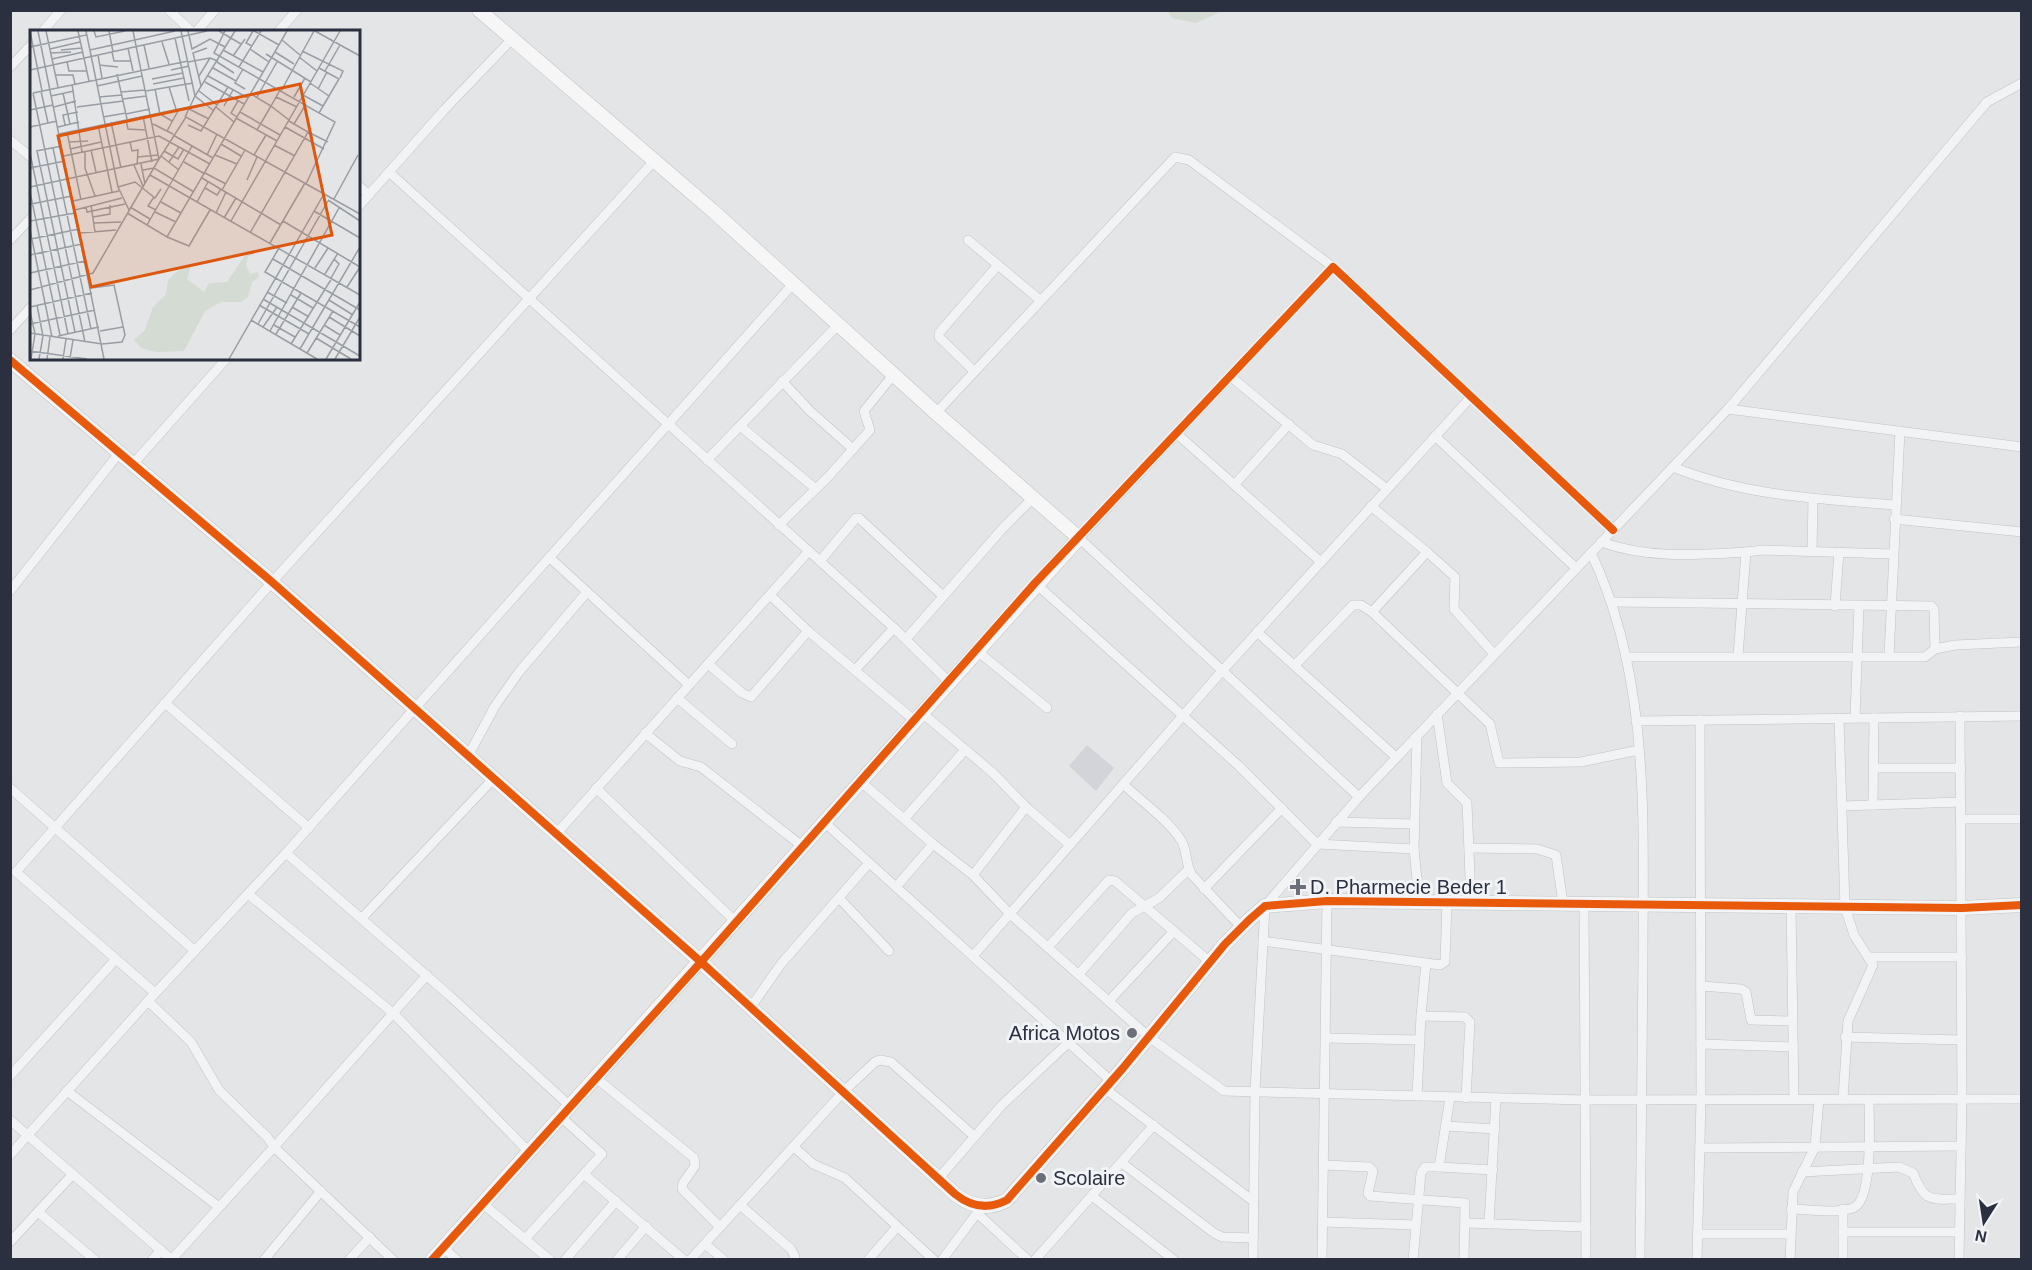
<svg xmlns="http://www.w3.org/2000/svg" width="2032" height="1270" viewBox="0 0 2032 1270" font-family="Arial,sans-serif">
<rect width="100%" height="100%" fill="#e3e5e7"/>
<path fill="#d2d4da" d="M1087 745 1114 768 1096 791 1069 766Z"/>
<path fill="#d3dbd3" d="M1168 11H1222L1196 23 1172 18Z"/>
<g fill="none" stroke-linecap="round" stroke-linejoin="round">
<g stroke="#c1c3c5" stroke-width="10">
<g id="street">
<path d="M169 10 192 32"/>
<path d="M42 32 61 10"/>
<path d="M196 32 215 10"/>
<path d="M278 32 297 10"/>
<path d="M10 67 32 44"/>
<path d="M10 140 32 158"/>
<path d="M389 172 894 628 948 681"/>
<path d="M358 185 369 195"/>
<path d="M358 207 444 110 511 40"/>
<path d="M10 240 32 217"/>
<path d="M968 240 1040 300"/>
<path d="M10 330 32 306"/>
<path d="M974 371 939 337V333L998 265"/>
<path d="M1230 376 1313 445 1342 454 1387 489"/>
<path d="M782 381 810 411 853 449"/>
<path d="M1728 409 2022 447"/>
<path d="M936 413 1175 157 1189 160 1333 267"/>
<path d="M740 426 816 489"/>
<path d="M1176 433 1321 562"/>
<path d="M1435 436 1576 568"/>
<path d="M707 460 838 325"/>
<path d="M133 464 227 358"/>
<path d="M1673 467C1744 496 1819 499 1895 505"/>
<path d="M1235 484 1289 424"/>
<path d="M1371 506 1427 552 1372 612"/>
<path d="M1894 519 2022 532"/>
<path d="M779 525 829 476 870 430 864 411 894 374"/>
<path d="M1601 542C1649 559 1696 555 1746 552"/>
<path d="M1812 551 1813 499"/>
<path d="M1427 552 1455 577 1454 609 1494 654"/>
<path d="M1591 553C1651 677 1643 824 1643 959 1642 1059 1641 1159 1640 1260"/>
<path d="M549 557 689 685"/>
<path d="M820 561 856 518H859L943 596"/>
<path d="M1035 583 1239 766 1317 844 1414 849"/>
<path d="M10 591 120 452"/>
<path d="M770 595 808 631 914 720"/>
<path d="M1612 602 1931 606 1934 609 1935 649"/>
<path d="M1835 606 1839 552"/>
<path d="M1257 632 1396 757"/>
<path d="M906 639 1003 528 1033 498"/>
<path d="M976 650 1047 708"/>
<path d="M1738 656 1746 552 1763 550 1892 554"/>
<path d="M1889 656 1900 431"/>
<path d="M1626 657H1925L1935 649 1955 645 2022 642"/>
<path d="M708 664 742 693 751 697 808 631"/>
<path d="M1295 665 1353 605H1361L1372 612 1490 724 1499 763 1581 762 1639 750"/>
<path d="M855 670 894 628"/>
<path d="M677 698 732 744"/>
<path d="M165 703 309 828"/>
<path d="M921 712 993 773 1026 807 1070 845"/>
<path d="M1437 714 1447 783 1467 803 1471 901"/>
<path d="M1839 718 1845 907 1854 935 1873 965 1848 1021 1843 1099"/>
<path d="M1855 718 1859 606"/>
<path d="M1636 721 2022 716"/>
<path d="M645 733 680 761 701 767 802 846"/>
<path d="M1417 736 1414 849 1419 901"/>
<path d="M468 756 495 706 519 672 587 592"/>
<path d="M1874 768H1961"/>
<path d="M860 781 933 844 973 875 1010 914 1149 1037 1224 1091 1586 1100 2022 1099"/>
<path d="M1123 784C1141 801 1167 819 1181 840 1188 851 1185 865 1192 875L1242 928"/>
<path d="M10 788 195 951"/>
<path d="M596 788 736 922"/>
<path d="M1359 797 1079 538 1333 267 1613 530"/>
<path d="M1873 805 1874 718"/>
<path d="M1842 806 1961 802"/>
<path d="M905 818 965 750"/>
<path d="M1961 819H2022"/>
<path d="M824 822 1111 1081"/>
<path d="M1336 822 1414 824"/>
<path d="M556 834 809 551"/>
<path d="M1469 848 1537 849 1556 855 1563 903"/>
<path d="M286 853 450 996 570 1106"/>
<path d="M973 875 1026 807"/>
<path d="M896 887 933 844"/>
<path d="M1204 889 1282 808"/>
<path d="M248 894 393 1013 529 1152"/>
<path d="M839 898 889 951"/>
<path d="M1447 901 1445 962 1440 965 1426 963 1421 1016 1465 1017 1470 1022 1466 1098"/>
<path d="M1584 903 1586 1260"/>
<path d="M1791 906 1794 1099"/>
<path d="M362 918 494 778"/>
<path d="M1263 941 1426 963"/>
<path d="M1048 947 1109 880 1115 881 1210 962"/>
<path d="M973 956 1222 671 1471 397"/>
<path d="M1870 957H1962"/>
<path d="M1079 974 1132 913 1159 898 1188 870"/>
<path d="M1701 986 1741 989 1746 992 1751 1020 1793 1021"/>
<path d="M155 993 16 872 272 582 654 161"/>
<path d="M148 1001 191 1042 219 1090 268 1138 274 1147 172 1259"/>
<path d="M1109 1001 1174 931"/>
<path d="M751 1007 781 964 869 863"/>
<path d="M1845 1037 1962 1040"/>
<path d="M1326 1038 1420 1040"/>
<path d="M1701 1044 1793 1047"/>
<path d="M10 1076 116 959"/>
<path d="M596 1078 694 1158 695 1166 683 1183 682 1189 720 1227"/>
<path d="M1104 1088 1253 1201"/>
<path d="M67 1091 219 1207"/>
<path d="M1417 1096 1421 1016"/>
<path d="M1450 1098 1439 1167 1493 1170"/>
<path d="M10 1120 172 1260"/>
<path d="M1446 1126 1495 1129"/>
<path d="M794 1147 813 1164 845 1178 934 1260"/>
<path d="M1700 1148 1961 1146"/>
<path d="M10 1155 148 1001 286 853 793 284"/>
<path d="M1122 1163 1214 1233 1222 1237 1253 1238"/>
<path d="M1324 1165 1369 1167 1373 1171 1368 1193 1370 1196 1465 1203 1464 1260"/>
<path d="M1802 1172 1899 1167 1913 1173C1925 1203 1930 1199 1960 1199"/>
<path d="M585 1175 684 1260"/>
<path d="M938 1179 1002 1105 1068 1043"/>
<path d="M1092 1196 1174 1260"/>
<path d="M482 1203 550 1260"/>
<path d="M740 1205 791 1249 795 1257 793 1260"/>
<path d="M1791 1209C1809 1209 1835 1214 1853 1208 1874 1200 1869 1119 1869 1099"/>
<path d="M38 1212 95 1260"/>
<path d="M977 1213 1028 1260"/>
<path d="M1323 1222 1416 1225"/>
<path d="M1466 1223 1586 1227"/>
<path d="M1489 1224 1496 1098"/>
<path d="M1843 1232H1959"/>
<path d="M1697 1234H1790"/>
<path d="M526 1238 602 1154 561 1117"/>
<path d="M10 1242 73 1174"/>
<path d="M705 1244 724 1260"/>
<path d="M443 1247 457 1260"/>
<path d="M152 1260 161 1250"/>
<path d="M264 1260 321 1191"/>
<path d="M349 1260 370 1237"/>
<path d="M393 1260 274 1147 427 975"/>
<path d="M565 1260 616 1201"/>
<path d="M617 1260 646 1226"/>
<path d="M690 1260 844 1091 875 1062 880 1060 891 1062 974 1136"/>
<path d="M868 1260 897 1227"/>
<path d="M942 1260 980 1209"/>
<path d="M1035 1260 1154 1125"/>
<path d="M1253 1260 1255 1091 1265 906 1359 797 1728 409 1987 102 2022 83"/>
<path d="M1322 1260 1327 901"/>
<path d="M1413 1260 1421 1173 1425 1167H1439"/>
<path d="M1697 1260 1701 1100 1700 720"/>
<path d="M1790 1260 1793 1192 1815 1147 1819 1099"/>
<path d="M1843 1260V1209"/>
<path d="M1959 1260 1962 1098 1960 716"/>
</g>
</g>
<g stroke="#c1c3c5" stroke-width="15">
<g id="secondary">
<path d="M10 360 272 582 701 962 955 1194C971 1207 988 1210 1007 1200L1123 1068 1225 944 1249 920 1265 906 1327 901 1962 908 2022 905"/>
<path d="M432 1260 1079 538 936 413 713 211 479 10"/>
</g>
</g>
<use href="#street" stroke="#f2f3f5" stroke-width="9"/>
<use href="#secondary" stroke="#f6f6f7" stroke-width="14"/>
<g stroke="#f1f3f7" stroke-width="11">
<g id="cycleway">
<path d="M10 360 272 582 701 962 955 1194C971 1207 988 1210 1007 1200L1123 1068 1225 944 1249 920 1265 906 1327 901 1962 908 2022 905"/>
<path d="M432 1260 701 962 1035 583 1333 267 1613 530"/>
</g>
</g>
<use href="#cycleway" stroke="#e8590c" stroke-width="8"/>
</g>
<g fill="#6b6f7a" stroke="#f1f3f7" stroke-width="2">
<path d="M1295 878h6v6h6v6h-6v6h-6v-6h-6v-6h6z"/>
<circle cx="1132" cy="1033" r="6"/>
<circle cx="1041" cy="1178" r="6"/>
</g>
<g text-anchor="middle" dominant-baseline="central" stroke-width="6" stroke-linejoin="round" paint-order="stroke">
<g font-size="20" fill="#2a3040" stroke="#f1f3f7" text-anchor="start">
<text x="1310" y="887">D. Pharmecie Beder 1</text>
<text x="1120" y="1033" text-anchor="end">Africa Motos</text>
<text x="1053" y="1178">Scolaire</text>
</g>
</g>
<g transform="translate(30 30)">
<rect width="330" height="330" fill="#e3e5e7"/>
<path d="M218 221 224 225 218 226 216 235 220 244 228 242 229 247 222 252 218 267 211 272H191L175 281 154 321 126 322 111 318 104 310 115 300 123 277 136 264 138 250 145 243 162 233 157 249 174 262 179 253 197 252Z" fill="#d3dbd3"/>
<path fill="none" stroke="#999da4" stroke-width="1.5" d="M0 1 12 61M8 1 74 329M16 1 28 57M48 1 59 51M56 1 88 157 99 180M64 1 66 7 95 1M79 1 83 22M151 1 165 66 155 87M158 1 162 19 180 9 195 17M189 1 211 14M195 1 184 23 305 92 276 154M224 1 249 15M285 1 330 26M145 8 159 71M252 10 270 25M132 12 139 34M114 15 119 38M222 16 216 13 223 1M0 17 56 5M98 18 103 41M20 19 50 12M220 19 239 32M31 20 52 18M60 20 145 1M193 20 233 42M272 21 313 41 310 48M82 22 84 31H101M245 22 264 34M20 23 41 22M236 24 281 52M68 25 72 48M203 26 215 9M269 27 287 41M22 29 53 22M37 32 39 41H57M158 32 180 28 188 31M187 32 204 43M69 35 88 37M209 37 231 1M183 38 206 51M289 38 309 49 289 83M213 39 205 53 215 59M0 40 177 1M141 40 159 36M295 41 310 15M87 44 97 89M25 45H43L45 54M169 46 180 28M178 46 218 68M122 49 153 43M175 52 214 74M280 53 299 66M42 54 52 122M123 54 154 48M67 56 112 46M171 56 163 23 177 18M139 57 146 79M125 59 130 84 142 91M288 59 297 42M250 60 241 76 259 90M11 61 18 93M116 61 163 53M169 61 187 75M251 61 284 1M91 62 115 60M3 63 55 312M3 63 158 31M33 63 40 94M221 64 241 76 227 100M273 65 293 76M21 66 44 61M69 67 92 65M227 67 247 32M246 67 267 77M264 67 275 48M93 69 116 66M194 76 203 60M24 77 46 71M47 77 93 71M186 77 204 92M159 79 179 89M0 80 23 75M184 81 165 66 205 1M210 82 250 105M96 84 120 79M113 86 122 132M73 87 96 83M207 87 201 83 208 71M206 88 247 111M96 90 98 99 115 100M81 92 91 138M123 94 143 104M264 94 276 74M35 95 33 85 48 82M68 95 82 162M158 95 171 101 198 57M0 97 27 91M28 97 49 92M255 97 294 119M137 101 148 81M37 102 51 170M278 102 298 112M29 104 159 77M143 105 183 128M39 112 58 111M100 112 102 121 108 120 107 135M191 114 211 126M244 115 265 126M23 118 61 299M40 119 71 112M61 120 66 142M6 121 32 116M7 121 45 302M55 121V138L65 166M134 121 148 129 154 119M0 123 38 304M177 125 187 104M185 125 207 134M224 125 236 105M34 126 129 106 180 134M131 126 149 140M108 127 128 125M139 132 149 117M154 132 175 144M111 134 115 154M104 135 113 156M0 138 35 131M113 140 124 138 164 162M175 143 196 154M120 145 330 265M172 148 251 195M217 150 227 127M0 157 129 129 156 87 330 184M88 157 105 152 125 168 131 159M175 158 187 165 191 159M192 160 215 120M0 162 30 305M124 167 118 176 126 180M304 169 328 125M298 170 330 191M43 171 89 161M131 172 151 183M167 172 178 152M1 174 42 166M61 175 65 202M56 177 57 182 95 174M100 177 120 189M45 180 92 168M284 181 330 208M125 182 146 192M97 183 137 207 257 1M186 183 196 162M63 187 80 184V175M194 188 206 168M0 191 45 183M201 191 310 1M253 191 330 237M64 193 91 192M117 195 162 116M0 200 22 307M50 203 86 200M220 203 278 102 259 91M137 207 159 216 180 180M1 209 49 199M240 213 275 153M249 218 235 242 330 297M0 225 52 214M243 229 330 280M285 238 298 218M0 243 55 231M295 244 308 223M301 248 309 234 304 229M317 257 330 237M0 260 63 243 129 129 103 1M237 262 257 273M261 265 283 278M233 269 330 326M299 270 323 285M7 275 13 306 9 329M229 275 279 304M0 277 62 263M262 277 279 287M0 281 5 304 1 329M299 287 330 306M221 290 287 329M0 294 65 280M228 294 298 171M244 295 265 307M294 295 310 305M233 297 247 277M70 301 93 297M240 301 309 178M0 303 72 314 92 312 95 305 84 255 61 258M246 304 271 263M28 306 69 297M286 308 321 329M261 314 302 248M270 319 330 217M0 321 57 329M277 323 303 281M40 328 43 310M17 329 20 307M33 329 36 309M199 329 294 164M296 329 330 272M305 329 330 287"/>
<path fill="#de570f" fill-opacity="0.15" stroke="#de570f" stroke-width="3" d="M270 54 302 205 61 257 28 106Z"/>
<rect width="330" height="330" fill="none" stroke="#2a3040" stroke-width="3"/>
</g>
<rect width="2032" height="1270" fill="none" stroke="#2a3040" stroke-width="24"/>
<g transform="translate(1984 1222) rotate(192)" stroke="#f1f3f7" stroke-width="4.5" paint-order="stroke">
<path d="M0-4.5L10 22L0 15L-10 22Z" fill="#2a3040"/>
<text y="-9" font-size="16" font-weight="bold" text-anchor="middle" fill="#2a3040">N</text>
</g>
</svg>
